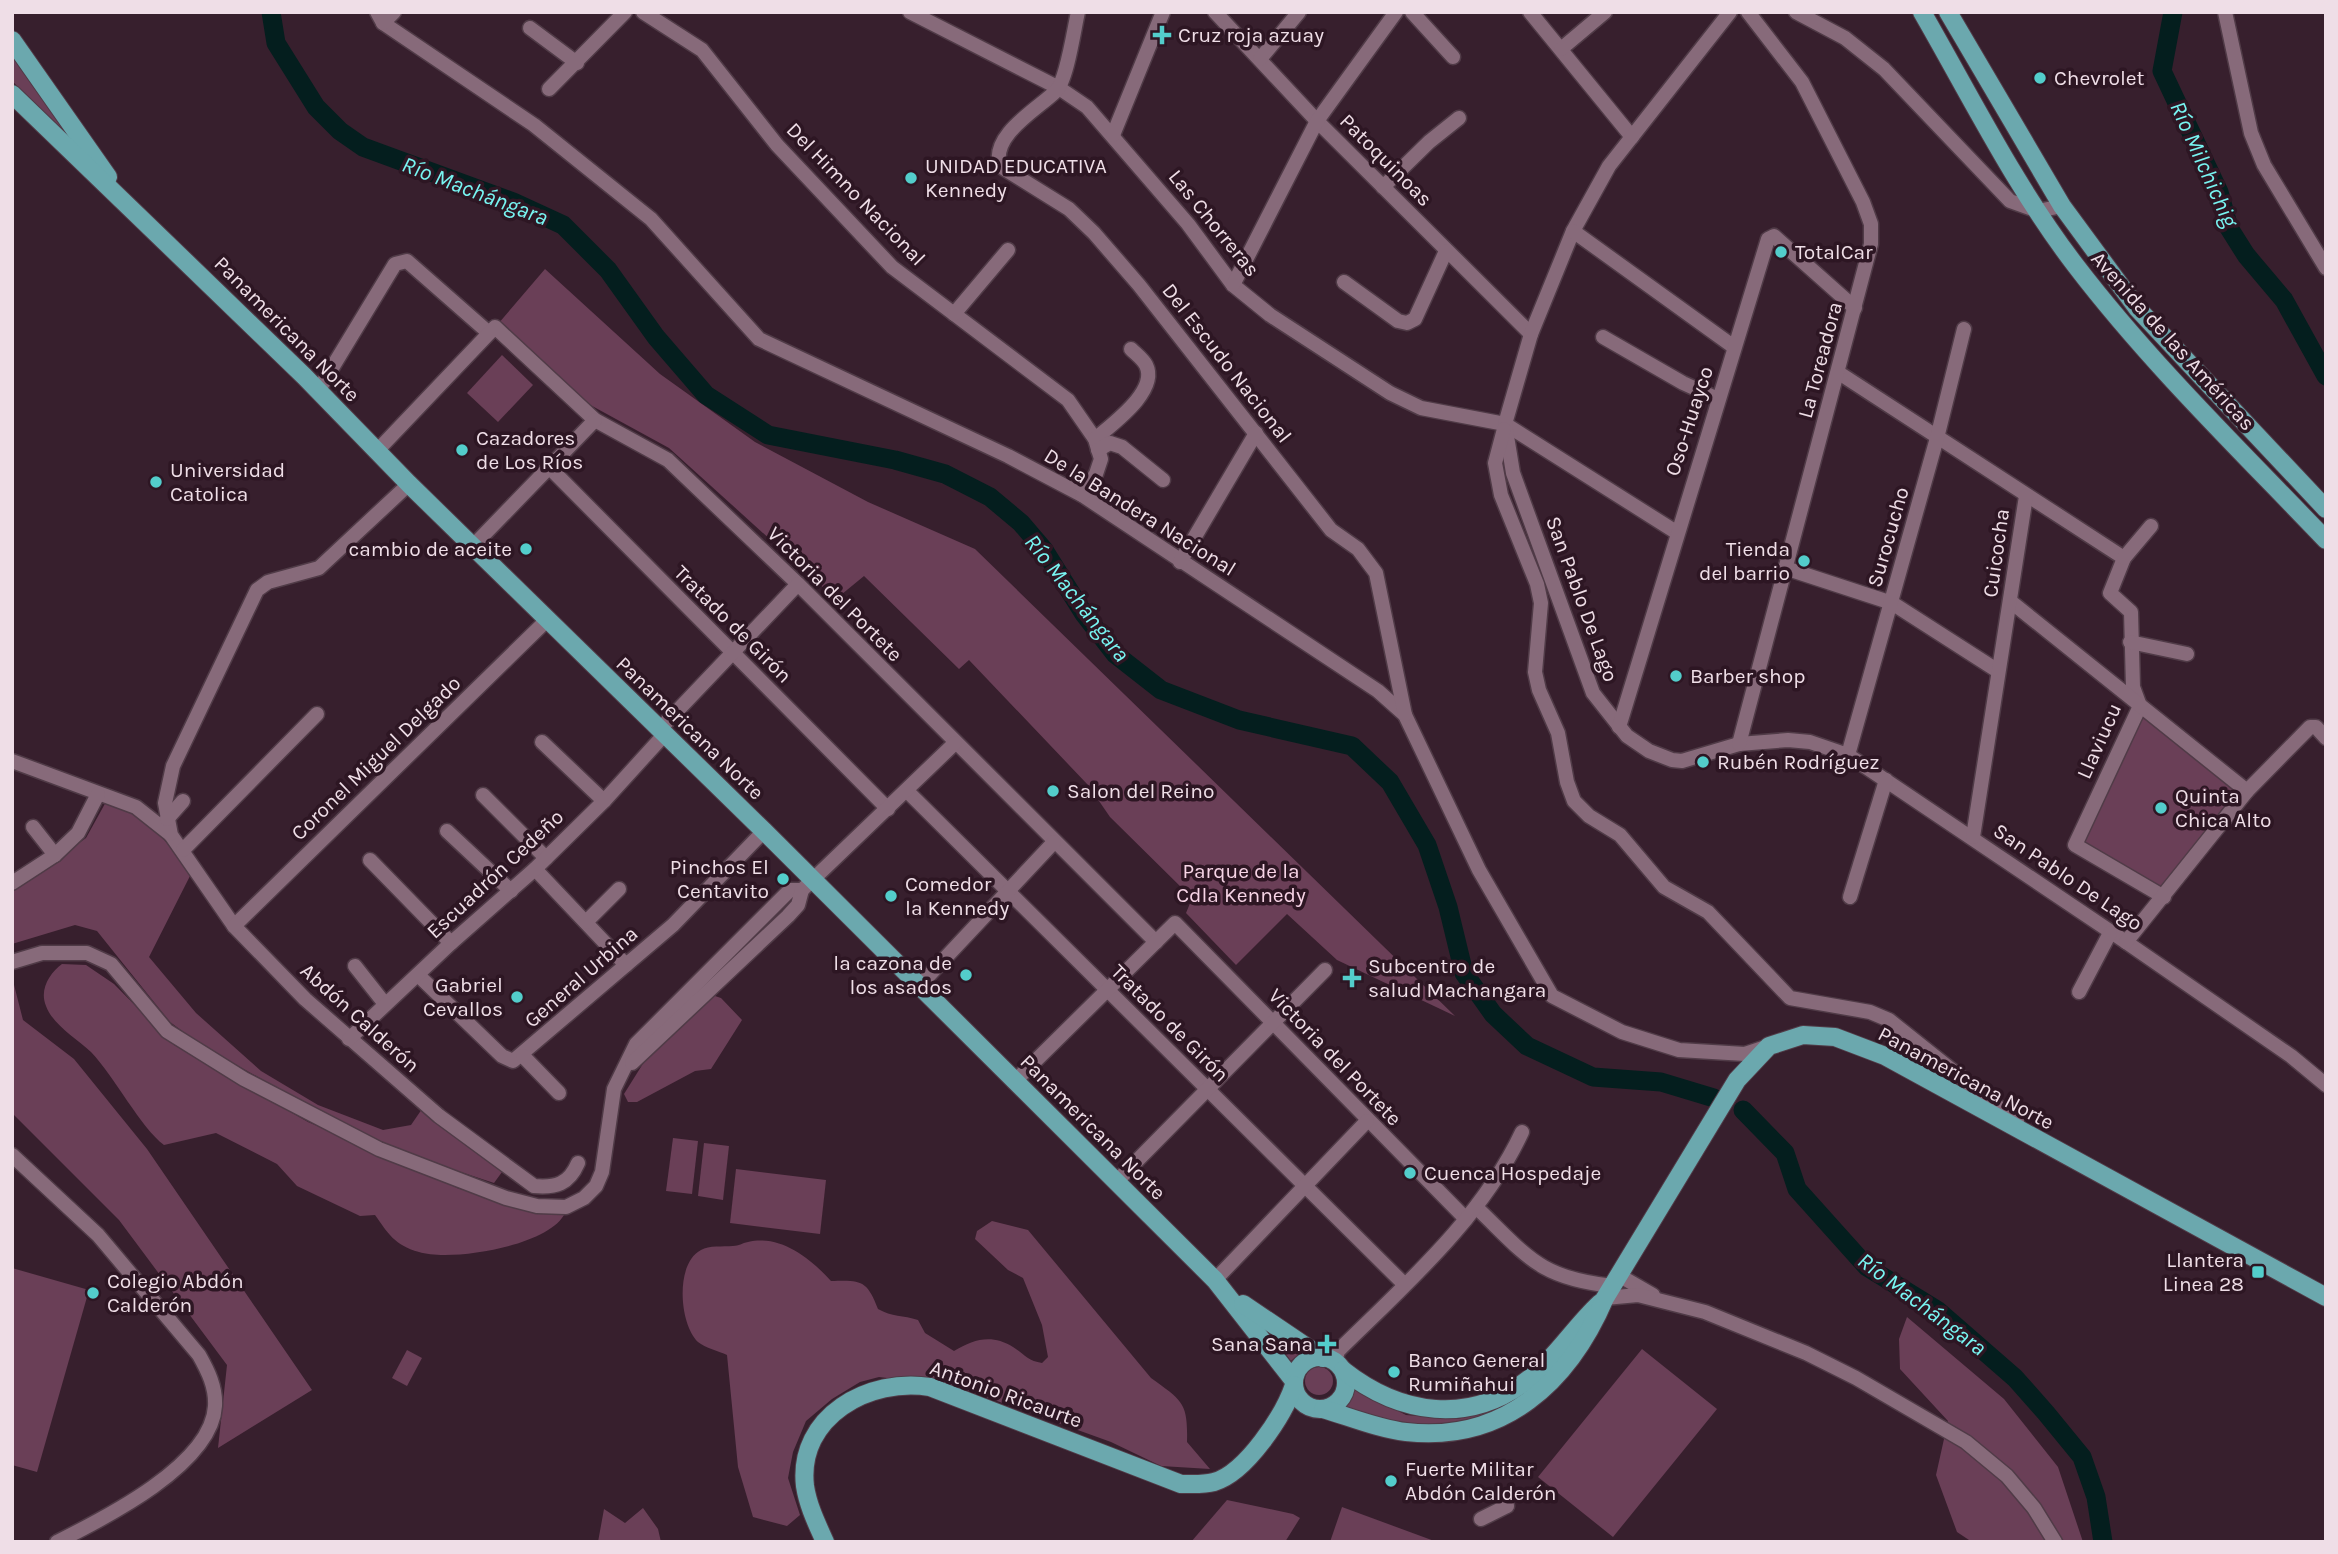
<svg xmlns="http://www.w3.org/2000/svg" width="2338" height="1554" viewBox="0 0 2338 1554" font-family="Karla,sans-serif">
<rect width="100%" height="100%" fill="#371f2d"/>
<g fill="#6a3f57">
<path d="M12 49 75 142 12 81Z"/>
<path d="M545 269 660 374 755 442 868 502 975 549 1455 1016 1337 960 1287 914 1236 965 1186 913 1191 901 1186 892 1110 817 1088 785 969 660 959 669 864 576 836 599 669 448 583 401 498 324Z"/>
<path d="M502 355 533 385 498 422 467 393Z"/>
<path d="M2142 716 2236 791 2159 890 2077 844Z"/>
<path d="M107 800C149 817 165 839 191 874L149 957 196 1013 261 1071 318 1105 383 1130 411 1125 422 1109 502 1172 494 1183 412 1156 361 1135 201 1045 170 1022 97 931 75 925 12 944V891L86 838Z"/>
<path d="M62 964 86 965 114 984 174 1045 308 1122 437 1176 457 1188 504 1202 565 1213C550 1246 451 1262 419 1252 394 1245 388 1233 375 1215L360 1216 297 1186 277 1164 216 1133 164 1145C141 1128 114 1076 91 1052 76 1038 53 1025 46 1006 39 989 50 973 62 964Z"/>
<path d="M12 977 23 1020 74 1059 147 1149 312 1390 218 1448 227 1365 119 1220 12 1113Z"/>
<path d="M712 995 721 998 742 1020 711 1069 695 1071 637 1102H628L624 1094 644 1062Z"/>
<path d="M673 1138 698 1141 692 1194 666 1191Z"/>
<path d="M704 1143 729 1146 723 1200 698 1196Z"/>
<path d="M736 1169 826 1180 820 1234 730 1223Z"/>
<path d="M992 1221 1028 1230 1151 1378C1183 1401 1188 1403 1187 1442L1210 1469 1161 1466 1111 1442 958 1387 879 1377 860 1382 832 1399 806 1421 793 1452 788 1478 800 1515 787 1526 753 1517 738 1467 727 1355C719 1351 705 1348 698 1342 679 1324 675 1263 701 1250 709 1245 723 1247 733 1246 739 1246 742 1243 748 1242 781 1234 811 1259 831 1281 861 1280 867 1280 878 1309 892 1317 903 1315 918 1320L925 1333 954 1351C974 1339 992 1334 1013 1347 1024 1354 1028 1361 1042 1363L1048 1357 1042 1325 1023 1278 1008 1270 975 1239 977 1231Z"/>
<path d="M12 1268 89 1290 37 1472 12 1465Z"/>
<path d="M1907 1317 2004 1399 2058 1467 2083 1542H1972L1957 1532 1936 1475 1948 1421 1900 1369 1899 1339Z"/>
<path d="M1264 1325 1301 1352 1291 1361Z"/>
<path d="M1642 1349 1717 1409 1613 1537 1538 1477Z"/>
<path d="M407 1350 422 1358 407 1386 392 1378Z"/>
<circle cx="1319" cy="1381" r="14"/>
<path d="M1351 1387 1406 1415 1457 1419 1491 1411 1488 1416C1425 1430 1401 1426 1341 1406Z"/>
<path d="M1227 1500 1293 1514 1300 1518 1285 1542H1191Z"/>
<path d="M1342 1507 1437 1542H1330Z"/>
<path d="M643 1508 658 1529 661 1542H598L604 1509 625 1523Z"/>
</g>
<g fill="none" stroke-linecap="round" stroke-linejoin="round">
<g stroke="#041e1e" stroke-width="19">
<path d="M271 12 276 43 316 107 340 131 363 147 513 202 563 225 608 270 656 337 706 395 768 435 895 460 945 474 990 497 1021 523 1044 550 1084 614 1115 654 1161 690 1239 720 1352 746 1390 782 1427 845 1448 907 1464 973 1493 1014 1527 1046 1593 1077 1661 1082 1714 1098"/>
<path d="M2173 12 2162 71 2219 192 2229 228 2246 255 2284 300 2326 376"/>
<path d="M1743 1110 1785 1153 1797 1189 1867 1267 1937 1310 2015 1378 2046 1413 2082 1457 2096 1497 2103 1542"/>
</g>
<g stroke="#503b47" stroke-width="17">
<g id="minor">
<path d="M377 12 383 23 534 125 651 219 759 339 1008 456 1082 495 1378 691 1405 715 1479 870 1552 996 1622 1032 1679 1050 1745 1054 1769 1046"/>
<path d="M643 12 702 50 777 145 892 267 1068 400 1095 439 1101 459 1096 474 1082 495"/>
<path d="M910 12 1059 88 1087 107 1188 224 1233 285 1270 315 1390 393 1421 408 1505 424 1676 532"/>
<path d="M1078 12C1074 29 1067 80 1056 91 1038 109 990 135 1000 166L1069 209 1094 233 1139 285 1331 530 1358 549 1376 573 1405 715"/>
<path d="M1215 12 1317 121 1531 334"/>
<path d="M1412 12 1453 57"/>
<path d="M1530 12 1632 137"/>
<path d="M1730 12 1609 166 1573 231 1531 334 1505 424 1513 473 1593 693 1627 736 1649 751 1672 760 1682 761 1739 744 1788 740 1810 742 1848 755 2126 942 2291 1056 2326 1085"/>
<path d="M1796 12 1845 38 1884 69 2010 201 2038 211 2062 206"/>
<path d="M2225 12 2251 133 2264 165 2326 268"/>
<path d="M383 23 394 12"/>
<path d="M530 28 577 63"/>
<path d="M1561 49 1605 12"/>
<path d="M1260 59 1299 12"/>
<path d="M549 89 625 12"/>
<path d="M1113 135 1163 12"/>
<path d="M1383 187 1429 142 1459 118"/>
<path d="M1573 231 1734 347"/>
<path d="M1344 282 1398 321 1407 323 1415 319 1446 251"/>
<path d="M1233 285 1317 121 1396 12"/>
<path d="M954 314 1008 250"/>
<path d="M1603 337 1683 383 1718 399"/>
<path d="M1839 373 2124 558 2110 593 2131 612 2133 687 2140 706 2075 845 2164 897"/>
<path d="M318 391 395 264 407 261 489 333"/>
<path d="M1504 429 1495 463 1501 495 1537 584 1541 603 1535 672 1539 690 1558 733 1567 782 1574 801 1589 816 1620 835 1664 887 1708 912 1790 998 1870 1012 1889 1020 2017 1122"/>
<path d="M1095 439C1112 424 1159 391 1146 365 1143 359 1136 354 1131 349"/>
<path d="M1098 450 1110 443 1122 447 1163 480"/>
<path d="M376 452 495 327 595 420 668 460 798 584 1156 942"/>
<path d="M549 467 888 809"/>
<path d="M409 484 319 568 268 582 257 590 173 766 165 803 171 835 234 926 305 999 439 1116 534 1186C556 1188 569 1184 578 1163"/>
<path d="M473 546 595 420"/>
<path d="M2124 558 2151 526"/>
<path d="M1180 562 1256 433"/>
<path d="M1785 568 1892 603 1998 671"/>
<path d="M2010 601 2247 791"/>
<path d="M2130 642 2187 654"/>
<path d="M1619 727 1768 239 1774 236 1855 308"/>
<path d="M659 730 798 584"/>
<path d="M542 742 604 801"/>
<path d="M1739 744 1871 244V224L1863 202 1802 82 1748 12"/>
<path d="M1848 755 1937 438 1964 329"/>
<path d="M12 761 136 807 170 834"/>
<path d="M907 791 1404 1284"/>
<path d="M483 795 546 858"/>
<path d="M167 819 183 801"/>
<path d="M33 827 55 855"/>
<path d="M447 831 511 891"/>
<path d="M1973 837 2026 496"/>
<path d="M183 850 317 714"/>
<path d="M370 860 451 943"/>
<path d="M535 869 626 965"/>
<path d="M12 883 55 855 78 833 98 794"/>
<path d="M1850 897 1886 780"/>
<path d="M586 922 619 889"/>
<path d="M234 926 547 620"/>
<path d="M2126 942 2247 791 2310 727H2316L2326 738"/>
<path d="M12 962 42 953H87L111 964 167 1031 244 1079 379 1149 506 1198 537 1206 566 1207 584 1198 596 1186 602 1172 614 1089 636 1044 790 890H802"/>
<path d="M355 966 385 1004"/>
<path d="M418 975 502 1056 513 1061 673 925 764 831"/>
<path d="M919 986 1054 842"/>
<path d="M2079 992 2110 933"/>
<path d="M349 1039 451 943 535 869 604 801 664 735"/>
<path d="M523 1056 559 1093"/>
<path d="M632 1063 788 916 798 905 802 890 955 743"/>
<path d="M1014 1082 1175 923 1466 1219"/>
<path d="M12 1155 98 1235 199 1355C208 1371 216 1387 215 1406 212 1465 103 1519 57 1542"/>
<path d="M1116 1182 1325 970"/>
<path d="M1477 1208C1528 1257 1539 1278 1613 1286"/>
<path d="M1620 1276 1653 1295"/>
<path d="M1215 1280 1367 1121"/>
<path d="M1605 1298 1638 1295 1705 1312 1806 1353 1856 1378 1966 1442 2007 1476 2034 1508 2055 1542"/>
<path d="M1335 1362 1338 1351C1405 1285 1482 1218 1522 1132"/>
<path d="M1481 1519 1507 1506"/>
</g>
</g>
<g stroke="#503b47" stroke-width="20">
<g id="major">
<path d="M1922 12C1971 97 2016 188 2076 266 2151 364 2241 451 2326 540"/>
<path d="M1948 12 2062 206 2137 308 2326 509"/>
<path d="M12 40 108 177"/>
<path d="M12 94 304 376 409 484 764 831 1215 1280 1294 1381"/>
<path d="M1243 1304 1323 1358"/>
<circle cx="1320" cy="1383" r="26"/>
<path d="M1343 1370C1400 1415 1470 1426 1530 1378 1557 1356 1575 1326 1600 1303"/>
<path d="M1323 1409C1350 1417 1379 1429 1406 1432 1504 1443 1569 1382 1605 1298L1737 1080 1769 1046 1803 1035 1835 1037 1885 1056 2326 1297"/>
<path d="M825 1542C817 1524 808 1506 805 1486 797 1416 870 1377 930 1387L1181 1484C1192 1484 1203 1485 1214 1482 1246 1473 1284 1415 1294 1385"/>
</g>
</g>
<use href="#minor" stroke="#876a7a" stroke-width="14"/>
<use href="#major" stroke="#6ba8ae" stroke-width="18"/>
</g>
<g fill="#53cdcb" stroke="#2d1623" stroke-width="2.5">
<path d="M1158.5 24.5h7v7h7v7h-7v7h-7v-7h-7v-7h7z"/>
<circle cx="2040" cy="78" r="7"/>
<circle cx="911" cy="178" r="7"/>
<circle cx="1781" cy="252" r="7"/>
<circle cx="462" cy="450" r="7"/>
<circle cx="156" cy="482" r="7"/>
<circle cx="526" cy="549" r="7"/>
<circle cx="1804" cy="561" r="7"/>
<circle cx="1676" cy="676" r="7"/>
<circle cx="1703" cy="762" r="7"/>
<circle cx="1053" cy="791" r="7"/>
<circle cx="2161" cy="808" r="7"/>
<circle cx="783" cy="879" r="7"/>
<circle cx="891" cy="896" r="7"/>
<circle cx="966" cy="975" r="7"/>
<path d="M1348.5 967.5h7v7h7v7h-7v7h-7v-7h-7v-7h7z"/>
<circle cx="517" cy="997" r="7"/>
<circle cx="1410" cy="1173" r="7"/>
<rect x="2251" y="1265" width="14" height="14" rx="3.5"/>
<circle cx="93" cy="1293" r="7"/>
<path d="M1323.5 1333.5h7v7h7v7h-7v7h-7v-7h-7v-7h7z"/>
<circle cx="1394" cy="1372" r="7"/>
<circle cx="1391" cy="1481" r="7"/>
</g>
<g text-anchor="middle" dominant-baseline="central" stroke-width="7" stroke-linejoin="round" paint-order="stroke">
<g font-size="21" fill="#efdee7" stroke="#2d1623" text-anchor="start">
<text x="1178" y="35">Cruz roja azuay</text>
<text x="2054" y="78">Chevrolet</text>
<text x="925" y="166">UNIDAD EDUCATIVA<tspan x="925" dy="24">Kennedy</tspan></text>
<text x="1795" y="252">TotalCar</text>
<text x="476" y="438">Cazadores<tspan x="476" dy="24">de Los Ríos</tspan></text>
<text x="170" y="470">Universidad<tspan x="170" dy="24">Catolica</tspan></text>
<text x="512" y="549" text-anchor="end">cambio de aceite</text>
<text x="1790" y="549" text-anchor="end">Tienda<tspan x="1790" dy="24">del barrio</tspan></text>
<text x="1690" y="676">Barber shop</text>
<text x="1717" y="762">Rubén Rodríguez</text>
<text x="1067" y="791">Salon del Reino</text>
<text x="2175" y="796">Quinta<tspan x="2175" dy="24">Chica Alto</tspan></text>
<text x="769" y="867" text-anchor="end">Pinchos El<tspan x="769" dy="24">Centavito</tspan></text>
<text x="905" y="884">Comedor<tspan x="905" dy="24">la Kennedy</tspan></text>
<text x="952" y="963" text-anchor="end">la cazona de<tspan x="952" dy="24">los asados</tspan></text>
<text x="1368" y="966">Subcentro de<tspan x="1368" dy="24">salud Machangara</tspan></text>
<text x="503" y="985" text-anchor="end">Gabriel<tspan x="503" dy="24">Cevallos</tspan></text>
<text x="1424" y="1173">Cuenca Hospedaje</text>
<text x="2244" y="1260" text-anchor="end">Llantera<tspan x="2244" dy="24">Linea 28</tspan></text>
<text x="107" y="1281">Colegio Abdón<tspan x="107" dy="24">Calderón</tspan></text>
<text x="1313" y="1344" text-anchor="end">Sana Sana</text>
<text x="1408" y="1360">Banco General<tspan x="1408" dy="24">Rumiñahui</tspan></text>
<text x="1405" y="1469">Fuerte Militar<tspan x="1405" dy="24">Abdón Calderón</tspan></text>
</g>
<g font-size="21" fill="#efdee7" stroke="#2d1623">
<text transform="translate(1386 160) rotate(45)">Patoquinoas</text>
<text transform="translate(856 194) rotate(46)">Del Himno Nacional</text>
<text transform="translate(1214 223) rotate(51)">Las Chorreras</text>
<text transform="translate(287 329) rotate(45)">Panamericana Norte</text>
<text transform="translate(2173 341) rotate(48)">Avenida de las Américas</text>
<text transform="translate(1820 360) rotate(-75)">La Toreadora</text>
<text transform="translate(1227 363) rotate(52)">Del Escudo Nacional</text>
<text transform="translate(1689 421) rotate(-72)">Oso-Huayco</text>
<text transform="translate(1140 512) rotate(32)">De la Bandera Nacional</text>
<text transform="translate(1888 537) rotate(-74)">Surocucho</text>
<text transform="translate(1996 553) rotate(-82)">Cuicocha</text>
<text transform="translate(835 594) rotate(45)">Victoria del Portete</text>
<text transform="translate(1582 599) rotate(70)">San Pablo De Lago</text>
<text transform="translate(733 624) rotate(45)">Tratado de Girón</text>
<text transform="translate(690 728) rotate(44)">Panamericana Norte</text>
<text transform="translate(2099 741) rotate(-66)">Llaviucu</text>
<text transform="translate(376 758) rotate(-44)">Coronel Miguel Delgado</text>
<text transform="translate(495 874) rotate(-43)">Escuadrón Cedeño</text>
<text transform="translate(2068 877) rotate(34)">San Pablo De Lago</text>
<text transform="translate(581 977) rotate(-41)">General Urbina</text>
<text transform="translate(360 1018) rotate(42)">Abdón Calderón</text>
<text transform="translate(1170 1023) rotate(45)">Tratado de Girón</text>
<text transform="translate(1335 1057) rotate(46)">Victoria del Portete</text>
<text transform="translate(1966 1078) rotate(28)">Panamericana Norte</text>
<text transform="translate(1093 1127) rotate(45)">Panamericana Norte</text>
<text transform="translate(1006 1394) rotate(20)">Antonio Ricaurte</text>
</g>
<g font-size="21" fill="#f7d4e6" stroke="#2d1623">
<text x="1241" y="871">Parque de la<tspan x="1241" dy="24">Cdla Kennedy</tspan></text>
</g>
<g font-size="23" font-style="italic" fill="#78f5f2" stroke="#2d1623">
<text transform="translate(2204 164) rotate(66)">Río Milchichig</text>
<text transform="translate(475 191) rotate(21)">Río Machángara</text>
<text transform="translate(1077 598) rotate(52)">Río Machángara</text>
<text transform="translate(1922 1304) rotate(37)">Río Machángara</text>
</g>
</g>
<rect width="2338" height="1554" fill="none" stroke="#efdee7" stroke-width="28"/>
</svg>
